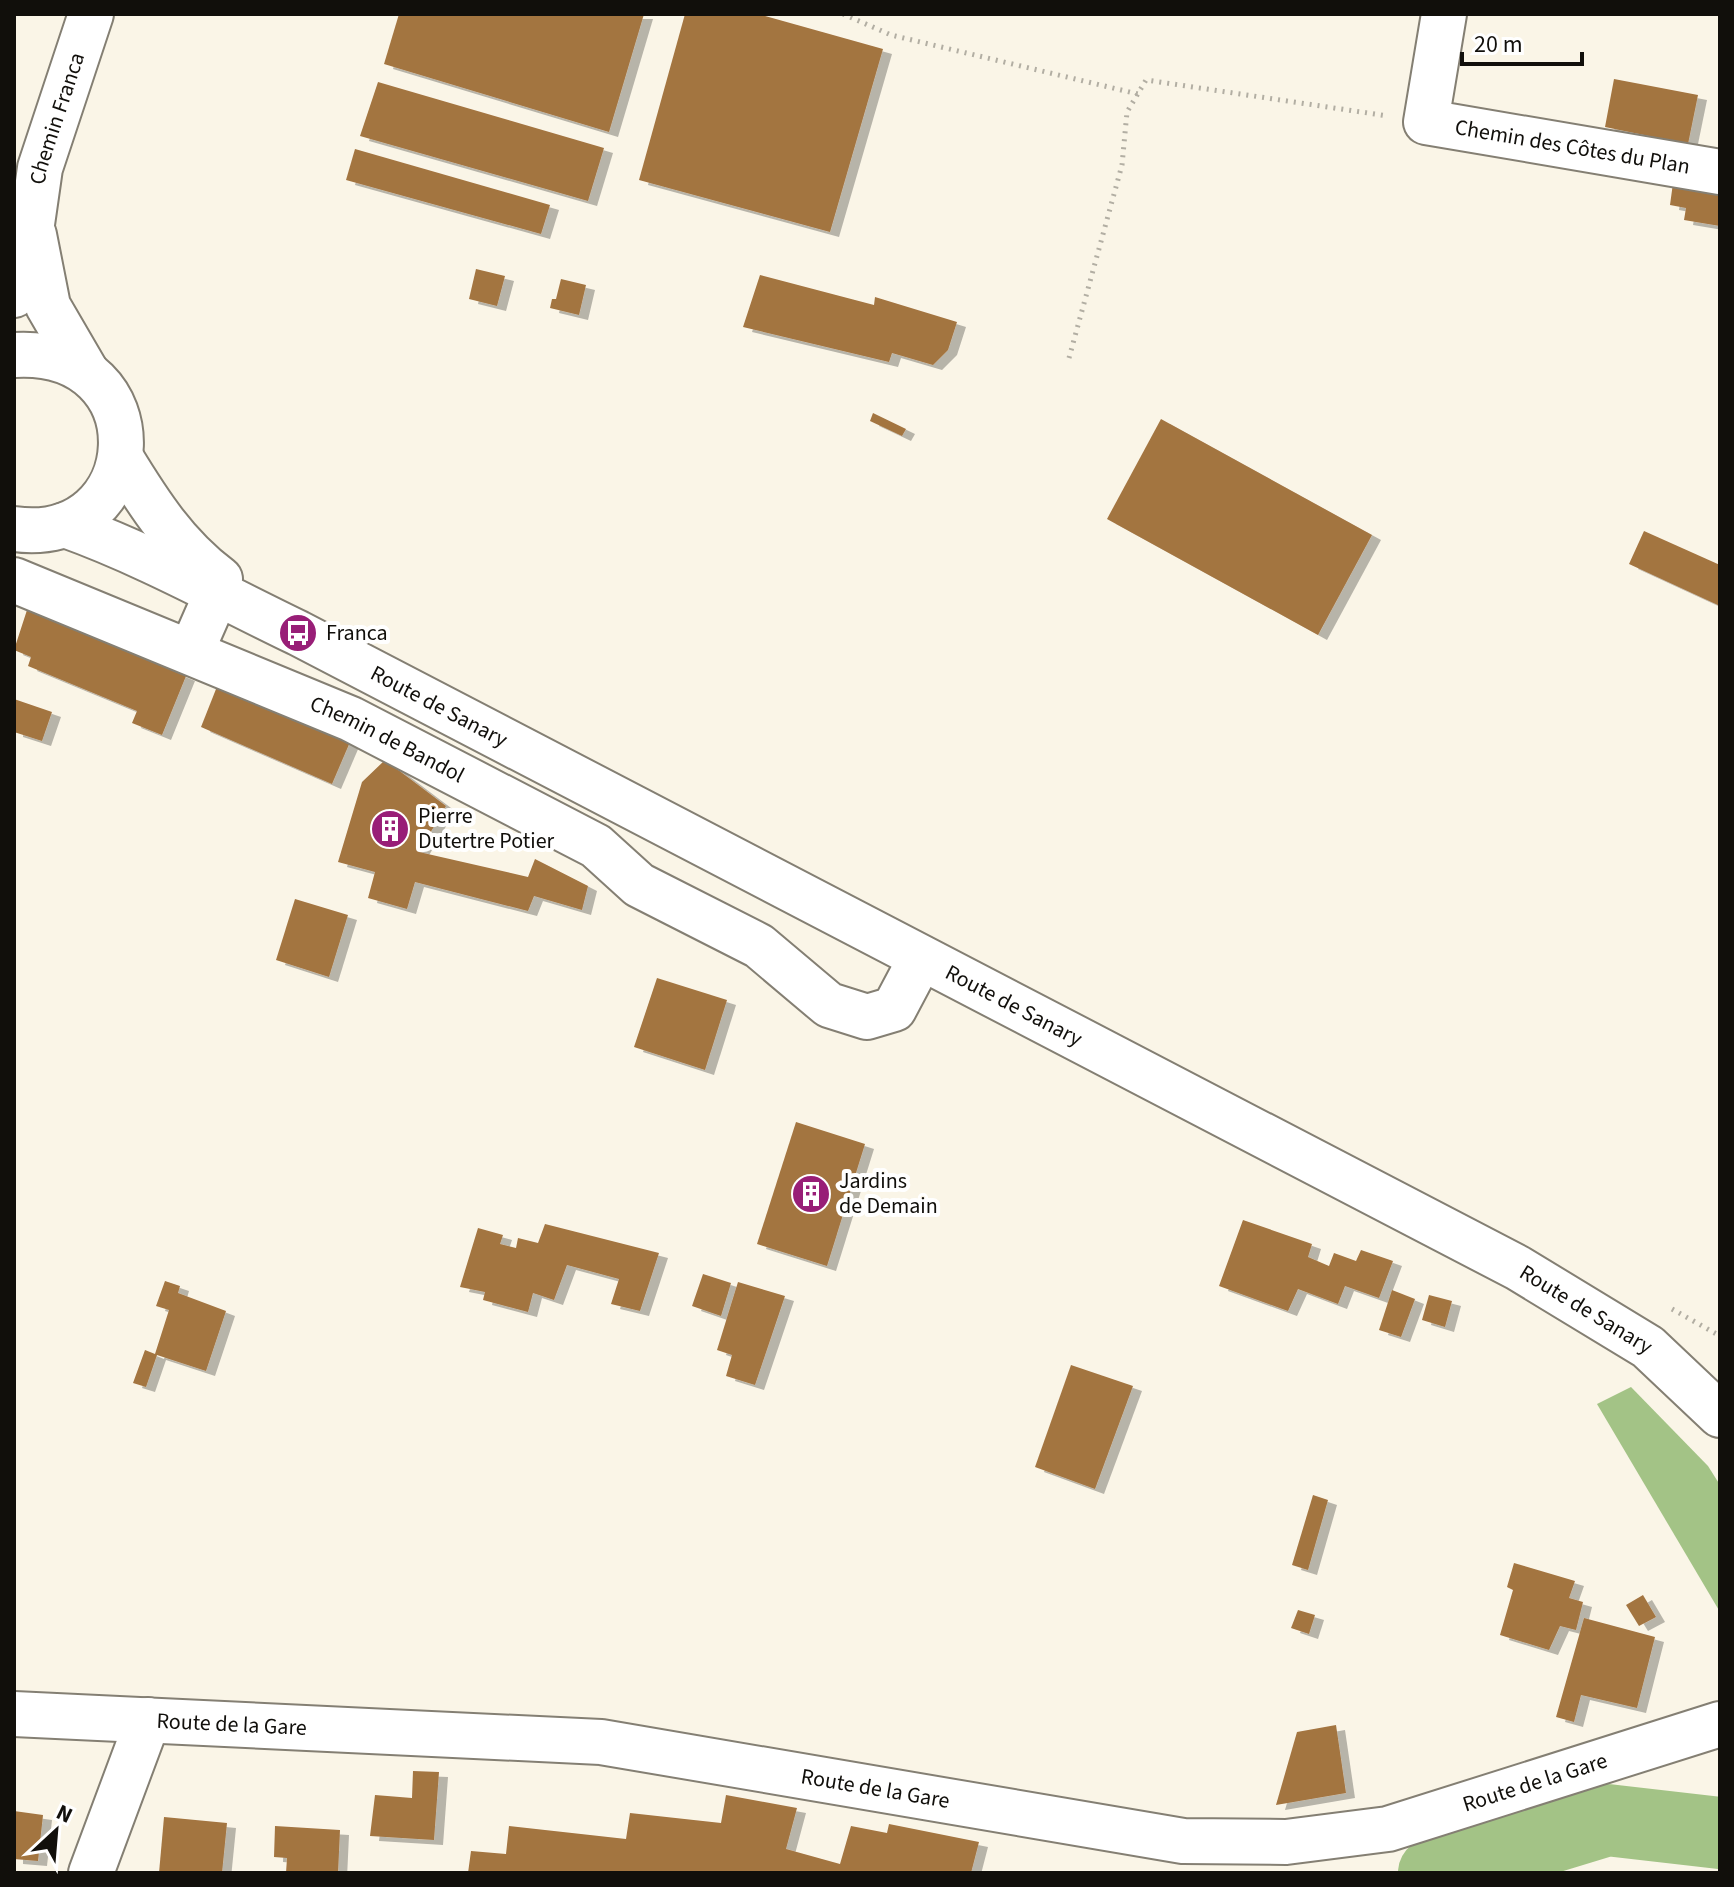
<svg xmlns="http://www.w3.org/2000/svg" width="1734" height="1887" viewBox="0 0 1734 1887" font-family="'Source Sans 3',sans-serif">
<defs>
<filter id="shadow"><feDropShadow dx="9" dy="5" stdDeviation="0" flood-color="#0004"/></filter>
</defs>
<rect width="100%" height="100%" fill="#faf5e7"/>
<path fill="#a3c386" d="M1631 1387 1708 1466 1720 1485V1612L1597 1404Z"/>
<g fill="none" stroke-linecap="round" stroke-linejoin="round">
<path stroke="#a3c386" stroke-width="72" d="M1434 1873 1607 1820 1720 1833"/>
</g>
<g fill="#a37441" filter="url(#shadow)">
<path d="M399 14H644L609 132 384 64Z"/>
<path d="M685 14H758L883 49 830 232 639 180Z"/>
<path d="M1614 79 1698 95 1688 144 1605 127Z"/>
<path d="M378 82 604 148 588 201 360 136Z"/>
<path d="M355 149 550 205 541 234 346 180Z"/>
<path d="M1673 183 1720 192V226L1684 220 1686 208 1670 205Z"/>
<path d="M476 269 505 276 497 306 469 299Z"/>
<path d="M760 275 874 305 875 297 957 322 948 350 933 365 892 353 889 362 743 327Z"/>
<path d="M561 279 586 285 579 315 550 308 552 299H556Z"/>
<path d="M873 413 906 429 902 436 870 421Z"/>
<path d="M1161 419 1372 535 1318 635 1107 519Z"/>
<path d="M1644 531 1720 565V606L1629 564Z"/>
<path d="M27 610 186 676 162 735 132 723 137 711 28 666 31 657 14 650Z"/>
<path d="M220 679 353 735 332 784 201 727Z"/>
<path d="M14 699 52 712 42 741 14 732Z"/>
<path d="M385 760 446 806 419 852 528 877 535 859 588 886 582 910 534 896 528 911 415 882 407 909 368 898 375 872 338 862 362 782Z"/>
<path d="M295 899 348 915 329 977 276 960Z"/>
<path d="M657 978 727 1000 705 1070 634 1047Z"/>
<path d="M796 1122 865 1144 827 1266 757 1244Z"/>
<path d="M1243 1220 1312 1244 1308 1257 1329 1266 1334 1253 1356 1261 1361 1250 1393 1261 1379 1298 1345 1286 1338 1304 1298 1289 1288 1311 1219 1286Z"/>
<path d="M545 1224 659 1253 640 1311 611 1304 619 1279 567 1265 554 1300 533 1293 528 1312 483 1300 485 1292 460 1287 478 1228 503 1235 500 1244 516 1248 518 1238 538 1243Z"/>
<path d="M703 1274 731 1283 721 1316 692 1306Z"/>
<path d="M165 1281 180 1286 178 1293 226 1311 206 1371 157 1355 146 1387 133 1383 145 1350 155 1354 169 1310 156 1306Z"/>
<path d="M738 1282 785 1296 755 1385 726 1376 732 1355 717 1350Z"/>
<path d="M1392 1290 1415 1299 1401 1337 1379 1330Z"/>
<path d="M1429 1295 1452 1301 1445 1327 1422 1320Z"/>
<path d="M1071 1365 1133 1386 1095 1489 1035 1467Z"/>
<path d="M1313 1495 1328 1500 1308 1570 1292 1565Z"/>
<path d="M1514 1563 1575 1581 1569 1598 1583 1602 1576 1630 1560 1626 1549 1650 1500 1635 1513 1590 1507 1587Z"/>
<path d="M1643 1595 1656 1617 1639 1626 1626 1605Z"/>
<path d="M1298 1610 1315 1615 1309 1634 1291 1628Z"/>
<path d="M1584 1618 1655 1637 1637 1708 1581 1695 1574 1722 1556 1717Z"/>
<path d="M1336 1725 1346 1793 1276 1805 1297 1732Z"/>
<path d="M413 1771 439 1772 434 1840 370 1836 375 1795 412 1798Z"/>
<path d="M726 1795 797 1808 786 1849 840 1864 851 1826 887 1833 889 1824 979 1842 971 1873H468L471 1851 506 1854 509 1826 626 1839 630 1813 721 1823Z"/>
<path d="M14 1811 43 1815 38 1861 14 1859Z"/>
<path d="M164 1817 227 1823 222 1873H159Z"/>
<path d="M275 1826 340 1830 338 1873H286L287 1858 274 1857Z"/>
</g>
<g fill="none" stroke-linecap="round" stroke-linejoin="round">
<g stroke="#847f73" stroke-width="48">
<g id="minor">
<path id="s1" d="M1444 14 1426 122 1720 172"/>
<path d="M34 235 48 306 87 373"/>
<path id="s2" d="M14 295 32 224 40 168 91 14"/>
<path id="s3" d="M14 580 351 719 596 846 639 885 759 946 829 1005 867 1017 894 1009 921 958"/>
<path d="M191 652 216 595"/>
<path id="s4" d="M14 1714 601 1742 1183 1841 1286 1842 1388 1829 1720 1724"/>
<path d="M91 1873 148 1720"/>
</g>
</g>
<g stroke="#847f73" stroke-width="48">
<g id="major">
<path d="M14 355C163 346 150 548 14 529"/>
<path d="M121 458C149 504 176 546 220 579"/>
<path id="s5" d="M65 525C146 554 221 596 298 633L1518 1268 1648 1347 1720 1415"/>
</g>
</g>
<g stroke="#b2aea3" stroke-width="5" stroke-dasharray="2 6" stroke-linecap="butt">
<path d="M843 14 891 35 1138 94"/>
<path d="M1069 358 1122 165 1127 112 1146 80 1388 116"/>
<path d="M1672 1309 1720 1336"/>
</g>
<use href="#minor" stroke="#fff" stroke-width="44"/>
<use href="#major" stroke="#fff" stroke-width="44"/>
</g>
<defs>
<g id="bus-disc" transform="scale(2)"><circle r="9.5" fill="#981e77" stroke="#fff"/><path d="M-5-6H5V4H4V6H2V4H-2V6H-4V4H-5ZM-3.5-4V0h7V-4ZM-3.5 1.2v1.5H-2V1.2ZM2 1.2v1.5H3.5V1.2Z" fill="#fff"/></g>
<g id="building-disc" transform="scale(2)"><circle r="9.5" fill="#981e77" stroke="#fff"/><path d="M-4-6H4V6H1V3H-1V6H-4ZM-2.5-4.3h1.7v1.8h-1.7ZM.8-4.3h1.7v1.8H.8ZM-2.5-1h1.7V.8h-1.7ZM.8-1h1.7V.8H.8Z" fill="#fff"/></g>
</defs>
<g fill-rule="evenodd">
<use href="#bus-disc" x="298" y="633"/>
<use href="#building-disc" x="390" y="829"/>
<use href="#building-disc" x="811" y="1194"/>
</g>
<g text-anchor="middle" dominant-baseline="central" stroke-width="8" stroke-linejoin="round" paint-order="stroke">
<g font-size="22" fill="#110f0b" stroke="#fff">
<text stroke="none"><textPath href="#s2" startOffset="182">Chemin Franca</textPath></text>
<text stroke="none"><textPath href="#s1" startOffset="258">Chemin des Côtes du Plan</textPath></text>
<text stroke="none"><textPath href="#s5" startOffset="416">Route de Sanary</textPath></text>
<text stroke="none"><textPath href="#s3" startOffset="406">Chemin de Bandol</textPath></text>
<text stroke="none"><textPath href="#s5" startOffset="1064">Route de Sanary</textPath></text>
<text stroke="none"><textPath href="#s5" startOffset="1712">Route de Sanary</textPath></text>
<text stroke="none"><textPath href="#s4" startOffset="218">Route de la Gare</textPath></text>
<text stroke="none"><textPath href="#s4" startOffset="1538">Route de la Gare</textPath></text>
<text stroke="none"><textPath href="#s4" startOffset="866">Route de la Gare</textPath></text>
</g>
<g font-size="22" fill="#110f0b" stroke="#fff" text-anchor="start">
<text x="326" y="633">Franca</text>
<text x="418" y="816">Pierre<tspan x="418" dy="25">Dutertre Potier</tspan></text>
<text x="839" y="1181">Jardins<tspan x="839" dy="25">de Demain</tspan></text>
</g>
</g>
<rect width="1734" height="1887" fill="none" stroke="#110f0b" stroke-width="32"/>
<g transform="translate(56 1831) rotate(26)" stroke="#ffffff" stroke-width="6" paint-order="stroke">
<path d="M0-6L14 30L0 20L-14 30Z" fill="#110f0b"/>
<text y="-12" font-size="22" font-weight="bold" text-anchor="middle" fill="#110f0b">N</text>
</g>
<path d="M1462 52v12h120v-12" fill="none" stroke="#110f0b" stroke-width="4"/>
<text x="1474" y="52" font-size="24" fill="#110f0b" stroke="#ffffff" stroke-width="6" paint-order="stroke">20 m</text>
</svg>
